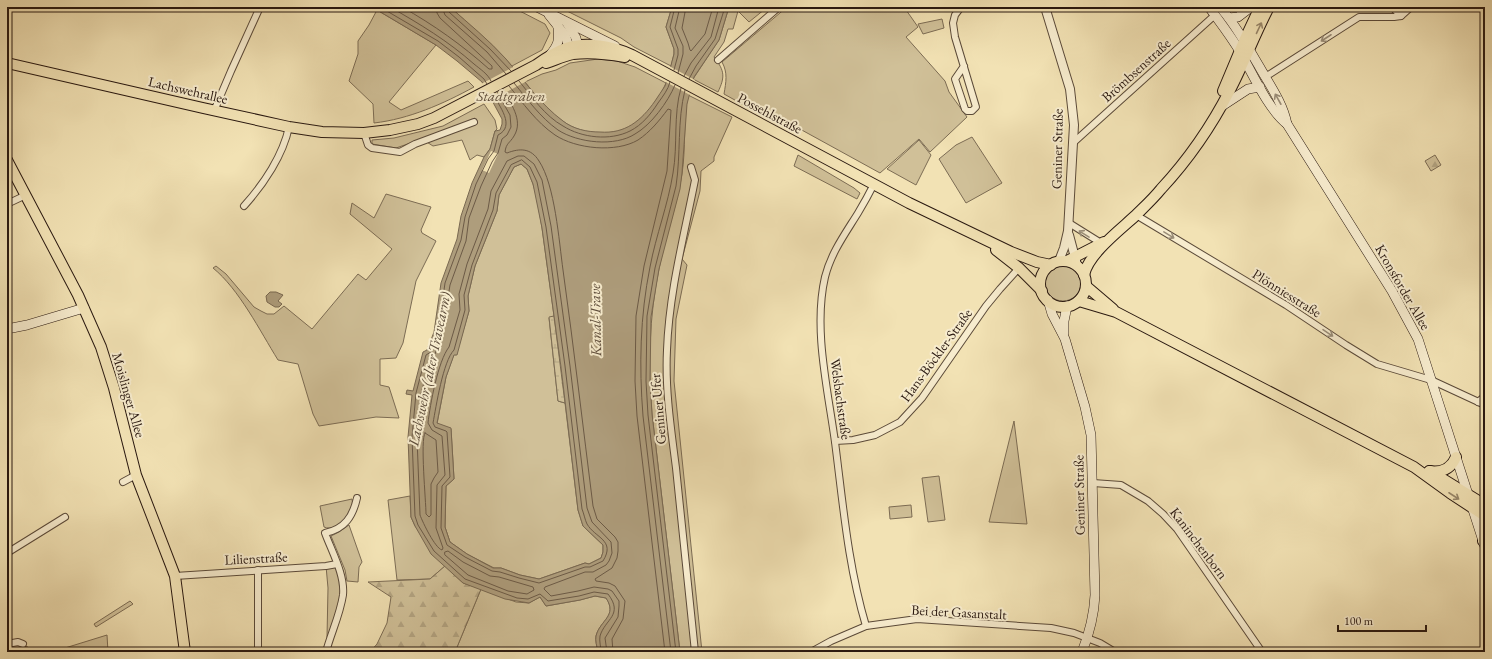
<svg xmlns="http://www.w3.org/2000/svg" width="1492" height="659" viewBox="0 0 1492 659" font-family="'EB Garamond',serif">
<defs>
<pattern id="forest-firs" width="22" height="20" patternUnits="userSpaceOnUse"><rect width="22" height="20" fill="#d0c098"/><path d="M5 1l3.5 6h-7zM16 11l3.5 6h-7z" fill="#b3a482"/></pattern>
<pattern id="wetland-marsh" width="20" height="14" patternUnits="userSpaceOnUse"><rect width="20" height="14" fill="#d0c098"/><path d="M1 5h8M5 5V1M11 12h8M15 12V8" fill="none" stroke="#b3a482"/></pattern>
</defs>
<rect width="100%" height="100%" fill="#f2e2b4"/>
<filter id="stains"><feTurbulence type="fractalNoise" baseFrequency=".005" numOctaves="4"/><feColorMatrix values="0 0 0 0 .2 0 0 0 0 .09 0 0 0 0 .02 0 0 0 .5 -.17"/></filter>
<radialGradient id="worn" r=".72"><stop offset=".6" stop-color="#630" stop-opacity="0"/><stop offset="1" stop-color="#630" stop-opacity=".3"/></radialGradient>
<g fill="#d0c098" stroke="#7c6c54">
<path d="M450 7H512L545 24 550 33 542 50 512 66 493 46Z"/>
<path d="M559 7H672L666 27 674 49V54L671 66 634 47 621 38Z"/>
<path d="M729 7H763L765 9 749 22 738 11 733 29H728L724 42 714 57C725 71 725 77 718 92L693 79 719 40Z"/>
<path d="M787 7H904L918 27 906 37 945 81 949 92 967 117 930 152 919 139 880 173 769 112 742 104 724 94C726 82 728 73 722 62Z"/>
<path d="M377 10 436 45 389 102 401 110 468 81 474 87C443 104 409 119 374 123L373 104 349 81 358 54V41L369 25Z"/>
<path d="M942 19 944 28 923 34 918 24Z"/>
<path d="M598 59 617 61 635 67 666 83C659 99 645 119 629 127 610 137 581 134 564 122 548 112 537 97 525 82L542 74 556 70 570 63Z"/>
<path d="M688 95 732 117 714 157V161L701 171 700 191 682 259 687 265 676 319 674 381 702 652H680L652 414C648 366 649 317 659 269 665 237 677 206 682 174 686 148 683 121 688 95Z"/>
<path d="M484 104 495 120 497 129 495 131 490 149 484 157 477 155 470 160 462 140 433 146 422 139 396 148 372 144V140L394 138 443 126Z"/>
<path d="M972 137 1002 183 966 203 939 159 956 145Z"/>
<path d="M919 140 931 155 916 185 887 169Z"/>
<path d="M798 155 854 188 860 193 857 199 794 166Z"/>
<path d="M521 164 527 169 533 184 537 198 542 228 554 316 549 318 558 401 565 403 578 510 583 526 603 545V552L601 558 589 564 585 563 539 579 520 575 501 568H494L467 554 450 542 445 527 446 486 454 479 451 429 437 424 446 377 454 354 456 355 469 311 468 296 475 266 497 211 499 195 514 167Z"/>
<path d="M386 194 431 207 421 230 422 233 436 241 416 281 403 343 396 358 380 359V385L389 387 399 418 376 417 319 426 313 414 298 364 278 360C260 331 239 289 213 268L216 266 226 274 254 307 261 311 267 314H274L284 306 312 329 358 274 366 280 392 249 350 214 352 203 374 218Z"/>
<circle cx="1063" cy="283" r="18"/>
<path d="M1014 421 1027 524 989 522Z"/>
<path d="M939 476 945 520 928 522 922 478Z"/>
<path d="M410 496 411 517 415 526 445 566 430 579 397 580 388 500Z"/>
<path d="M352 499C355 512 338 533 324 527L320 506Z"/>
<path d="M911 505 912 517 890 519 889 507Z"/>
<path d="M349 525 362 562 359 567 358 582 347 581 345 570 331 536 339 532Z"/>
<path d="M334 564 342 582 343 594 329 642 327 637 328 588 326 566Z"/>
<path d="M481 589 516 602 529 603 540 597 546 606 580 600 595 596 606 598C618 616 600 620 596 636 595 640 597 647 598 652H455Z"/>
<path d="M130 601 133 604 96 627 94 624Z"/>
<path d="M107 635 108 652H66L65 648Z"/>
<path d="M17 644 28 647 29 652H7V648Z"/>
</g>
<g fill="url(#forest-firs)" stroke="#7c6c54">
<path d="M1435 155 1441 165 1431 171 1425 161Z"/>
<path d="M445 566 463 583 481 589 455 652H370L377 644 387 623 391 597 368 582 430 579Z"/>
</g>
<path fill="url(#wetland-marsh)" stroke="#7c6c54" d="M554 316 565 403 558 401 549 317Z"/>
<g fill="#ae9d7c" stroke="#796851" fill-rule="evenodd">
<path d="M372 7H450C469 24 489 40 506 59 524 80 540 104 563 121 573 129 587 132 600 132 625 134 641 121 655 101 658 96 662 91 665 86 669 76 671 64 674 54V49L666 27 672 7H729L719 40 694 77 687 104 682 173 680 189 659 269 651 317 650 381 652 414 680 652H598C597 647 595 640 596 636 600 620 618 616 606 598L595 596 580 600 546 606 540 597 529 603 505 599 463 583 431 554 415 526 411 517 408 437 412 395 406 394 407 390 413 391 423 352 427 350 434 332 441 283 457 239 461 216 472 183 484 157 490 149 495 131 500 130 502 124V119L482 82 457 61 436 45ZM521 164 527 169 533 184 542 228 561 367 578 510 583 526 603 545V552L601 558 589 564 585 563 539 579 520 575 501 568H493L467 554 450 542 445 527 446 486 454 479 451 428 437 423 446 377 454 355H457L469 311 468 296 475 266 497 211 499 195 514 167Z"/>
<path d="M270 292H276L283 295 278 301 282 304 279 307H275L267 302 266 296Z"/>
</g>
<g fill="#f2e2b4">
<path d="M515 66 527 81 490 101 481 84Z"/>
<path d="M669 66 695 80 690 95 664 81Z"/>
<path d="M491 151 498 154 489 173 482 170Z"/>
</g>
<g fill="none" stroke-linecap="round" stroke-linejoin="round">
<g stroke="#6c5a46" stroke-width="1">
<path d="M380 7 438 41 459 57 484 79 487 84"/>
<path d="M390 7C420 24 448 41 474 64 480 69 488 74 491 81"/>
<path d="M402 7C434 25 462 45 489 69H492V66L440 18 437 13 436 7"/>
<path d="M442 7 445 15 487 52 506 74"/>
<path d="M447 7 449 12 490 49 511 71"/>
<path d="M686 7 682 28 688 43 690 50 691 51 705 34 713 7"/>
<path d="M674 70 678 55V49L670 27 675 7"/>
<path d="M678 73 683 54V46L675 28 680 7"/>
<path d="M684 76 691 63 711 37 719 7"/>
<path d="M689 79 696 66 715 39 725 7"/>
<path d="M519 81C532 97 545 116 563 126 582 138 610 141 630 131 642 125 651 114 658 103 663 96 668 90 670 82"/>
<path d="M514 83C528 100 540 117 558 130 578 143 615 147 635 134 651 125 668 102 675 85"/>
<path d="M509 86C523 103 536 122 555 135 576 149 616 153 638 140 650 132 659 121 668 109L671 110 667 171 644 266 636 316 635 381 637 416 665 652"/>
<path d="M503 89C510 103 524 120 514 136 510 143 506 143 505 152L507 153C520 148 531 148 539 161 555 185 559 241 563 270 574 349 583 427 593 506L597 519 615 537 618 542V551L617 558 612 568 595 579 596 581 609 583 615 586 625 601 623 619 612 639 613 652"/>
<path d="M497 92 510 115 511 127 507 135 502 139 498 153 492 162 481 186 469 218 466 241 450 285 442 334 435 354 430 359 421 394 417 438 420 515C423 523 435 548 442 550L443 548 436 528 437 485 445 475 442 436 432 430 428 423C430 405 438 361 449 347L460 310 459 294 467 264 488 209 491 191 507 161 518 156H524L534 164 542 180 551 226 570 366 587 508 592 522 611 542 612 553 609 561 606 565 593 572H585L545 587 544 589 551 596 578 591 594 587 608 589 612 591 619 601V606L618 617 605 638 607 652"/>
<path d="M493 94C499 106 516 126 498 135L494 151 488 159 476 184 465 217 461 240 445 283 438 333 431 352 426 355 416 393 412 437 415 516 418 525 434 551 465 579 517 598 528 599 540 594 548 601 579 596 594 592 608 594C624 615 605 619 600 636 599 641 601 647 601 652"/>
<path d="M522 160 530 167 537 182 546 227 565 366 582 509C584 514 585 520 587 524 595 538 616 540 603 561L590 567H585L539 583 519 578 500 572 492 571 465 557 447 545 441 528 442 486 450 477 447 432 446 431 435 427 433 423C436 407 443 361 454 350L465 310 464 295 472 265 493 210 496 193 511 165Z"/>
<path d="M425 433 436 440 438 472 434 478 431 484V515L429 517 426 514C426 502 420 439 425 433Z"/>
<path d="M445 552 448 551 463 562 490 576 499 577 533 587 534 590 527 594 508 591 468 575 445 555Z"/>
<path d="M671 652 643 416C639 366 640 316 650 267 656 235 668 205 673 173 678 145 673 115 681 88"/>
<path d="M676 652 648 415 646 381 647 316 655 268 676 186C681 154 677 121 685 90"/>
</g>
<g stroke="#5b4a39" stroke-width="8">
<g id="minor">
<path d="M961 7 955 15 953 23 955 37 976 107 972 111H967L965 109 955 79 964 66"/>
<path d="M1392 7 1401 16"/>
<path d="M718 60 779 7"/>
<path d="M1264 76 1270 74 1359 17H1394L1401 16 1411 7"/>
<path d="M214 111 231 71 260 7"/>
<path d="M364 133 368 145 372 148 400 152 415 144 474 122"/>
<path d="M1074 142 1215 15"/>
<path d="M691 167 695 180C684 236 669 293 667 350 665 389 671 429 676 468 682 529 689 591 695 652"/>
<path d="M7 204 26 195"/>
<path d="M244 206C264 184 283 155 289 127"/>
<path d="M1136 215 1286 305 1346 345 1377 364 1431 380 1485 405"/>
<path d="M1069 223 1101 243"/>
<path d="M1478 402 1485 396"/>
<path d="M835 441 853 440 875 435 900 422 922 398 986 306 1000 289 1019 268"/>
<path d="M123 482 136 475"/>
<path d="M1093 483 1121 485 1148 501 1163 514 1177 529 1262 652"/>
<path d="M7 553 65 517"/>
<path d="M258 570V652"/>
<path d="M175 576 326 566 337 564"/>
<path d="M866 626C848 566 843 504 835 442 828 390 813 329 825 277 831 253 845 234 858 213 864 203 869 194 874 184"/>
<path d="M7 644 18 642 23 644"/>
<path d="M326 652C331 633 340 615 343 595 345 575 332 552 325 533 345 529 353 516 357 498"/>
<path d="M811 652 831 641 866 626 917 619 1051 628 1074 633 1100 643 1115 652"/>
</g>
</g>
<g stroke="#5b4a39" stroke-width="10">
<g id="tertiary">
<path d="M1045 7 1070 89 1074 125 1068 231 1064 248 1059 261"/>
<path d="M1069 235 1077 265"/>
</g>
</g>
<g stroke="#291810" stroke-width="10">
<g id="secondary">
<path d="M537 7 615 46"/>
<path d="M1209 7C1219 21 1230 35 1239 50 1252 72 1267 108 1287 124L1392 291 1418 339 1485 547"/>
<path d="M1220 7C1236 25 1247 46 1259 66 1269 84 1283 103 1287 124"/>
<path d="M549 15 565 35 571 53"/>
<path d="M1229 18 1238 17 1251 7"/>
<path d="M567 23 576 38 579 51"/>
<path d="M550 55C559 44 559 41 558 27"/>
<path d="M1222 106 1248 89 1260 87"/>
<path d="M1048 300 1052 314 1065 339 1085 407 1091 435 1095 595C1094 616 1090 632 1082 652"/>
<path d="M7 329 27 325 84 308"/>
<path d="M1064 334V321L1067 306"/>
</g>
</g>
<g stroke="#291810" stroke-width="12">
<g id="primary">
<path d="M7 63 203 108 289 127 322 132 364 133 390 130 418 124 434 118 536 65C546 58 555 52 566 48 586 41 613 46 632 55L909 203 1011 252 1037 262 1051 265"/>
<path d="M546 63C555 60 564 56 573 54 590 52 608 54 625 57"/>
<path d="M1223 91 1244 41 1260 7"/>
<path d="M7 160 78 295 101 347 114 388 136 475 175 576 185 652"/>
<path d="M996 250 1019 268 1042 291"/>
<path d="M1067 261 1104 242"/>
<circle cx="1063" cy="284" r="23"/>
<path d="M1084 275C1088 254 1121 229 1135 216 1144 207 1153 199 1161 189 1188 160 1212 125 1230 90 1244 63 1255 34 1269 7"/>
<path d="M1086 286 1113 309"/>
<path d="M1079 301 1116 312 1414 467 1450 493 1485 516"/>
<path d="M1429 471C1442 473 1451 469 1456 457"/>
<path d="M1430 471 1485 505"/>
<path d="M1483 541 1485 535"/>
</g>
</g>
<use href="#minor" stroke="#f7ecce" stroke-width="6"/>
<use href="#tertiary" stroke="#f7ecce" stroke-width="8"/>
<use href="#secondary" stroke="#f7ecce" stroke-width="9"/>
<use href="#primary" stroke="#f2e2b4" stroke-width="10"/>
</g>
<defs><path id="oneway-shaft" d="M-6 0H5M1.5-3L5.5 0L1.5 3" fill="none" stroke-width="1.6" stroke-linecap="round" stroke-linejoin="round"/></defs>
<g stroke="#98876a">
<use href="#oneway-shaft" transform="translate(1259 28) rotate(-65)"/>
<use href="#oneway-shaft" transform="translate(1454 496) rotate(33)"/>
</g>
<g stroke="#9a8d78">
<use href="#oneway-shaft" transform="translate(1326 38) rotate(147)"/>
<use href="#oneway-shaft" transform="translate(1278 99) rotate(-119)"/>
<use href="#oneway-shaft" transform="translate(1084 234) rotate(-148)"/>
<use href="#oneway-shaft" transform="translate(1169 235) rotate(31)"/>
<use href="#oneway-shaft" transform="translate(1328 333) rotate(34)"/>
</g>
<g text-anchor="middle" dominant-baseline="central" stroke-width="4" stroke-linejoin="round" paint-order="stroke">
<g font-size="14" fill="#291810" stroke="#f7ecce">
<text transform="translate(1136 70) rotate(-42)">Brömbsenstraße</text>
<text transform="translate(188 90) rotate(13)">Lachswehrallee</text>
<text transform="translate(770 113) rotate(28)">Possehlstraße</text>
<text transform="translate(1057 149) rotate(-89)">Geniner Straße</text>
<text transform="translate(1403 287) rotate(60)">Kronsforder Allee</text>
<text transform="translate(1287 293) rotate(32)">Plönniesstraße</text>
<text transform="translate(936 355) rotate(-54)">Hans-Böckler-Straße</text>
<text transform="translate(129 395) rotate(74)">Moislinger Allee</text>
<text transform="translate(841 399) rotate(82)">Welsbachstraße</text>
<text transform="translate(658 409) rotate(-95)">Geniner Ufer</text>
<text transform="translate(1079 495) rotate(-91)">Geniner Straße</text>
<text transform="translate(1199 543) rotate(53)">Kaninchenborn</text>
<text transform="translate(256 558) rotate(-3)">Lilienstraße</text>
<text transform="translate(959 612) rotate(3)">Bei der Gasanstalt</text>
</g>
<g font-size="15" font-style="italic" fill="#5e4d3b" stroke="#f7ecce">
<text x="511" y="95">Stadtgraben</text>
<text transform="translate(595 320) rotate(-91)">Kanal-Trave</text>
<text transform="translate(429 369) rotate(-78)">Lachswehr (alter Travearm)</text>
</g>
</g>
<rect width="1492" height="659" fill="none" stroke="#f2e2b4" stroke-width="24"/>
<rect x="8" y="8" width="1476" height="643" fill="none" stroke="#291810" stroke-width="2"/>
<rect x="12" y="12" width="1468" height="635" fill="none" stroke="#291810"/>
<path d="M1338 625v6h88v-6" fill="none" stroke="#291810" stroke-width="2"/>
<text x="1344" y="625" font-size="12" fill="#291810" stroke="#f7ecce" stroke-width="3" paint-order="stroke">100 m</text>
<rect width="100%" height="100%" filter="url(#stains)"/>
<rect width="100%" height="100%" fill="url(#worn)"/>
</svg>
